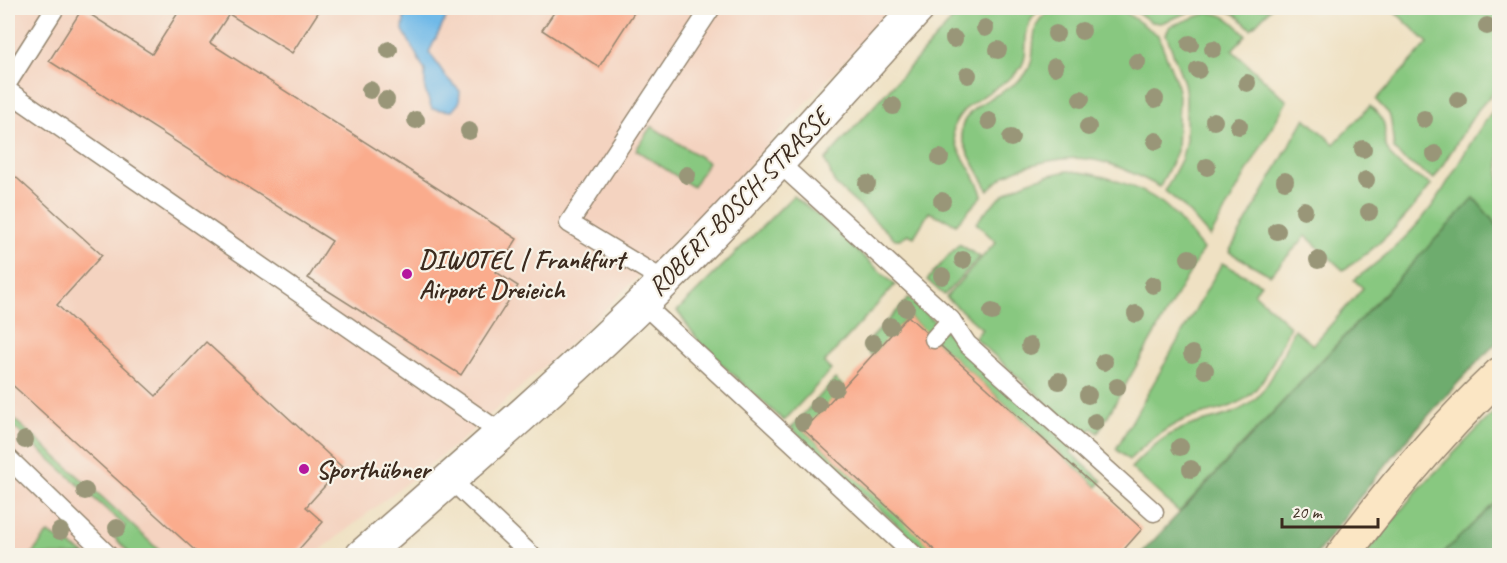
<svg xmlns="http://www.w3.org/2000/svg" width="1507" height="563" viewBox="0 0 1507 563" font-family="Caveat,sans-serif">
<rect width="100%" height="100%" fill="#f7f3e8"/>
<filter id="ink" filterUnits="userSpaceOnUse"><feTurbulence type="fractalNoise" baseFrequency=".0167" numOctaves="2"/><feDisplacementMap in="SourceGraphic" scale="12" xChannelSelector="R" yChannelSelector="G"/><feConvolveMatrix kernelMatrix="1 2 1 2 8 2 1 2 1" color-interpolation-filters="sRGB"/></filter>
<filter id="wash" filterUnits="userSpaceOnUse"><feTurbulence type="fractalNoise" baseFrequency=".008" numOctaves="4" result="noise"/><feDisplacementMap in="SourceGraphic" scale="24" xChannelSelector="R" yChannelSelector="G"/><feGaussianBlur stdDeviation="1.35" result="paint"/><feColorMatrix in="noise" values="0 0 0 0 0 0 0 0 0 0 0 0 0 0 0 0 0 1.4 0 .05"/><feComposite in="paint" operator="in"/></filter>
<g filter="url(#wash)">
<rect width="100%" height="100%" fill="#efe1c3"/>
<path fill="#f4d3c0" d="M8 8H893L731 185 579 335 464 438 313 556 8 555Z"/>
<g fill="#88c880" stroke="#62794f" stroke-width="1.5">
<path d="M963 8H1041C1036 13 1030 19 1028 27 1023 40 1029 55 1021 67 1007 89 946 106 954 137 959 158 978 175 982 196L956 224 929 212 914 237 908 234 900 239H895L835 184 825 160Z"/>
<path d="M1059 8H1119L1158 35 1176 81 1179 96 1177 151 1160 187C1137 175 1113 162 1087 159 1065 156 1025 164 1006 175 1000 179 994 185 988 190 981 175 958 142 962 127 968 102 1008 94 1024 76 1044 52 1019 19 1059 8Z"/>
<path d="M1131 8H1200L1161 23 1151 22Z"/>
<path d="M1222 8H1271L1251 29 1235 14Z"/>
<path d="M1396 8H1499V86L1476 112 1434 179 1404 160 1394 149 1391 121 1389 114 1376 100 1428 43 1394 11Z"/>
<path d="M1207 13C1225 12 1234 23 1246 35L1232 50 1287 101 1210 237 1182 205 1165 191 1182 158 1186 140V96L1184 83 1166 34 1170 26Z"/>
<path d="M1499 103V228L1474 198 1179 512 1131 468C1144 454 1159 439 1177 431 1202 418 1230 420 1253 401 1274 383 1282 353 1294 329L1313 345 1363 288 1354 280C1387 256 1417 230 1439 196 1459 165 1475 131 1499 103Z"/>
<path d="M1370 106C1396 128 1377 132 1389 153 1398 168 1416 176 1431 185 1406 219 1379 248 1343 270L1306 236 1270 275 1229 252 1305 118 1334 144Z"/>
<path d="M651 126 708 162 693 187 636 150Z"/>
<path d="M1068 171C1100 173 1135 184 1162 203 1178 215 1190 234 1203 249L1098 433 1092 428 1084 437 975 338 982 329 946 297 996 242 976 223C1004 187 1024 180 1068 171Z"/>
<path d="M793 196 818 215 895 285 824 363 831 370 784 421 704 348 677 311Z"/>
<path d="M959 244 980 257 944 295 927 280Z"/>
<path d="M1222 263 1261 284 1254 293 1290 326C1279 348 1270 375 1252 393 1232 412 1208 410 1184 420 1163 429 1145 444 1129 460L1116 449Z"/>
<path d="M909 298 1073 449 1070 452 1102 481 1097 487 908 316 872 356 863 347Z"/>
<path d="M835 379 844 387 804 430 941 555H930L791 428Z"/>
<path d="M1499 407V499L1441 555H1365L1415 493Z"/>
<path d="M8 414 103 498 164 555H131L115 538 125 526 8 422Z"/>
<path d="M48 533 85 554 84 555H31Z"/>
</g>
<g fill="#6eac6e" stroke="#546b46" stroke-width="1.5">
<path d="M1474 198 1499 228V340C1433 407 1371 479 1316 555H1140Z"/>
<path d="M1499 499V555H1441Z"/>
</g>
<path fill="#70b9e8" stroke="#567283" stroke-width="1.5" d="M405 8H451L429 52 447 78 460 91 459 103 452 111 432 109 425 90V71L403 30Z"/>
<g id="blocks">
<g fill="#faac8d">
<path d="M181 8H321L292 53 229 14 210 43 517 239 496 272 518 286 461 375 308 278 332 241 49 61 82 9 152 54Z"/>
<path d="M557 8H637L599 67 542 30Z"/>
<path d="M8 170 102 255 57 305 156 396 206 342 342 467 306 507 323 522 293 556H201L8 381Z"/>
<path d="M908 316 1142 529 1118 556H941L804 430Z"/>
</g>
</g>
</g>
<g filter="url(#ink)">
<use href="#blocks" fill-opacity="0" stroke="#958670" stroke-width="1.5"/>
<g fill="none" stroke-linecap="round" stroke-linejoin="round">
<g stroke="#958670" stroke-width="21">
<g id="service">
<path d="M8 82 55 8"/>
<path d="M8 91 501 433"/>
<path d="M779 163 951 320 934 339"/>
<path d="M665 281 569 223 711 8"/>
<path d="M642 303 915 556"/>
<path d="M951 320 967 344 1154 512"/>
<path d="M8 458 109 556"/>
<path d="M449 478 532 556"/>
</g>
</g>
<g stroke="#958670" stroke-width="36">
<path id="minor" d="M362 556C465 466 568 377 665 281 754 193 834 99 918 8"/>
</g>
<g stroke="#958670" stroke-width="36">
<path id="secondary" d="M1342 556C1390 491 1441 430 1500 374"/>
</g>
<use href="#service" stroke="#fff" stroke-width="18"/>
<use href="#minor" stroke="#fff" stroke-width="33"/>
<use href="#secondary" stroke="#fbe6c4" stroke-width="33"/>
</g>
<g fill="#999678">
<circle cx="1487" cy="26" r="9"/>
<circle cx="985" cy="28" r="9"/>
<circle cx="1082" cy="31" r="9"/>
<circle cx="1056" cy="34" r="9"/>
<circle cx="954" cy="39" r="9"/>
<circle cx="1190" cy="44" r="9"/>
<circle cx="1213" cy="49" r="9"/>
<circle cx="389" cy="50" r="9"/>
<circle cx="998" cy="50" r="9"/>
<circle cx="1137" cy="62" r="9"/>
<circle cx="1055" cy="67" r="9"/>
<circle cx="1198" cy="70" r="9"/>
<circle cx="968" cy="75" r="9"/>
<circle cx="1247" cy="83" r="9"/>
<circle cx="370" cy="90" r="9"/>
<circle cx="1081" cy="99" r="9"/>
<circle cx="1155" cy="99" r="9"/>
<circle cx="386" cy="100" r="9"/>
<circle cx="1458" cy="100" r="9"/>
<circle cx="893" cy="106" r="9"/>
<circle cx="1424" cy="119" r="9"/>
<circle cx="416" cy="120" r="9"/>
<circle cx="989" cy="121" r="9"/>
<circle cx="1214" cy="121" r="9"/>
<circle cx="1239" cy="126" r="9"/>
<circle cx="1088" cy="127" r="9"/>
<circle cx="469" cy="131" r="9"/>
<circle cx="1011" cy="138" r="9"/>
<circle cx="1156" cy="141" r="9"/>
<circle cx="1363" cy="149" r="9"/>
<circle cx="1435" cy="154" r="9"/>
<circle cx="940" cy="158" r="9"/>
<circle cx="1207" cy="167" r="9"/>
<circle cx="687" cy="175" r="9"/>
<circle cx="1366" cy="180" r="9"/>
<circle cx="1285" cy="181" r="9"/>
<circle cx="867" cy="184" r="9"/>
<circle cx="942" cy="201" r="9"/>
<circle cx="1304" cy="210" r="9"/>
<circle cx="1369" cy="212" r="9"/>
<circle cx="1277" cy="231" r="9"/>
<circle cx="1189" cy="258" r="9"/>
<circle cx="963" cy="260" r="9"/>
<circle cx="1318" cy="260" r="9"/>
<circle cx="942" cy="276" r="9"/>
<circle cx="1153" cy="285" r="9"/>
<circle cx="906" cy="308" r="9"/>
<circle cx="992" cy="312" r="9"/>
<circle cx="1136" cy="314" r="9"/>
<circle cx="890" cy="326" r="9"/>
<circle cx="873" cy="343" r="9"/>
<circle cx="1030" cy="346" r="9"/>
<circle cx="1192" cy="354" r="9"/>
<circle cx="1104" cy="362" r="9"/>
<circle cx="1205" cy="370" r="9"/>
<circle cx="1059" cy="381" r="9"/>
<circle cx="1117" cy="387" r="9"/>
<circle cx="835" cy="388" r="9"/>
<circle cx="1088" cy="395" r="9"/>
<circle cx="818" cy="405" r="9"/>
<circle cx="803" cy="422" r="9"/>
<circle cx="1095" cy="422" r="9"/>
<circle cx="25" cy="440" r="9"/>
<circle cx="1180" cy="447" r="9"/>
<circle cx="1191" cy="469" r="9"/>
<circle cx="85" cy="491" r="9"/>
<circle cx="117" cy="528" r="9"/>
<circle cx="60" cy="531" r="9"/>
</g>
</g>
<g fill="#b5179e" stroke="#f7f3e8" stroke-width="2">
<circle cx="407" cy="274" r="6"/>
<circle cx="304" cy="469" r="6"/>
</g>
<g text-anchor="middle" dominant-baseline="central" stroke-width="4.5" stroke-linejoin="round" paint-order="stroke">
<g font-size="26" fill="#3b2a1e" stroke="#f7f3e8">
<text transform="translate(739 202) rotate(-46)">ROBERT-BOSCH-STRASSE</text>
</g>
<g font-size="26" font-weight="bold" fill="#3b2a1e" stroke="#f7f3e8" text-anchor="start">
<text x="419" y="259">DIWOTEL | Frankfurt<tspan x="419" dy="30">Airport Dreieich</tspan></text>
<text x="316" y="469">Sporthübner</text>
</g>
</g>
<rect width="1507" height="563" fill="none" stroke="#f7f3e8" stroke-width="30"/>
<path d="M1282 518v9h96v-9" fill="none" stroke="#3b2a1e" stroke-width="3"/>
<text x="1291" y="518" font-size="18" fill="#3b2a1e" stroke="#f7f3e8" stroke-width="4.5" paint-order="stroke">20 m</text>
</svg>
